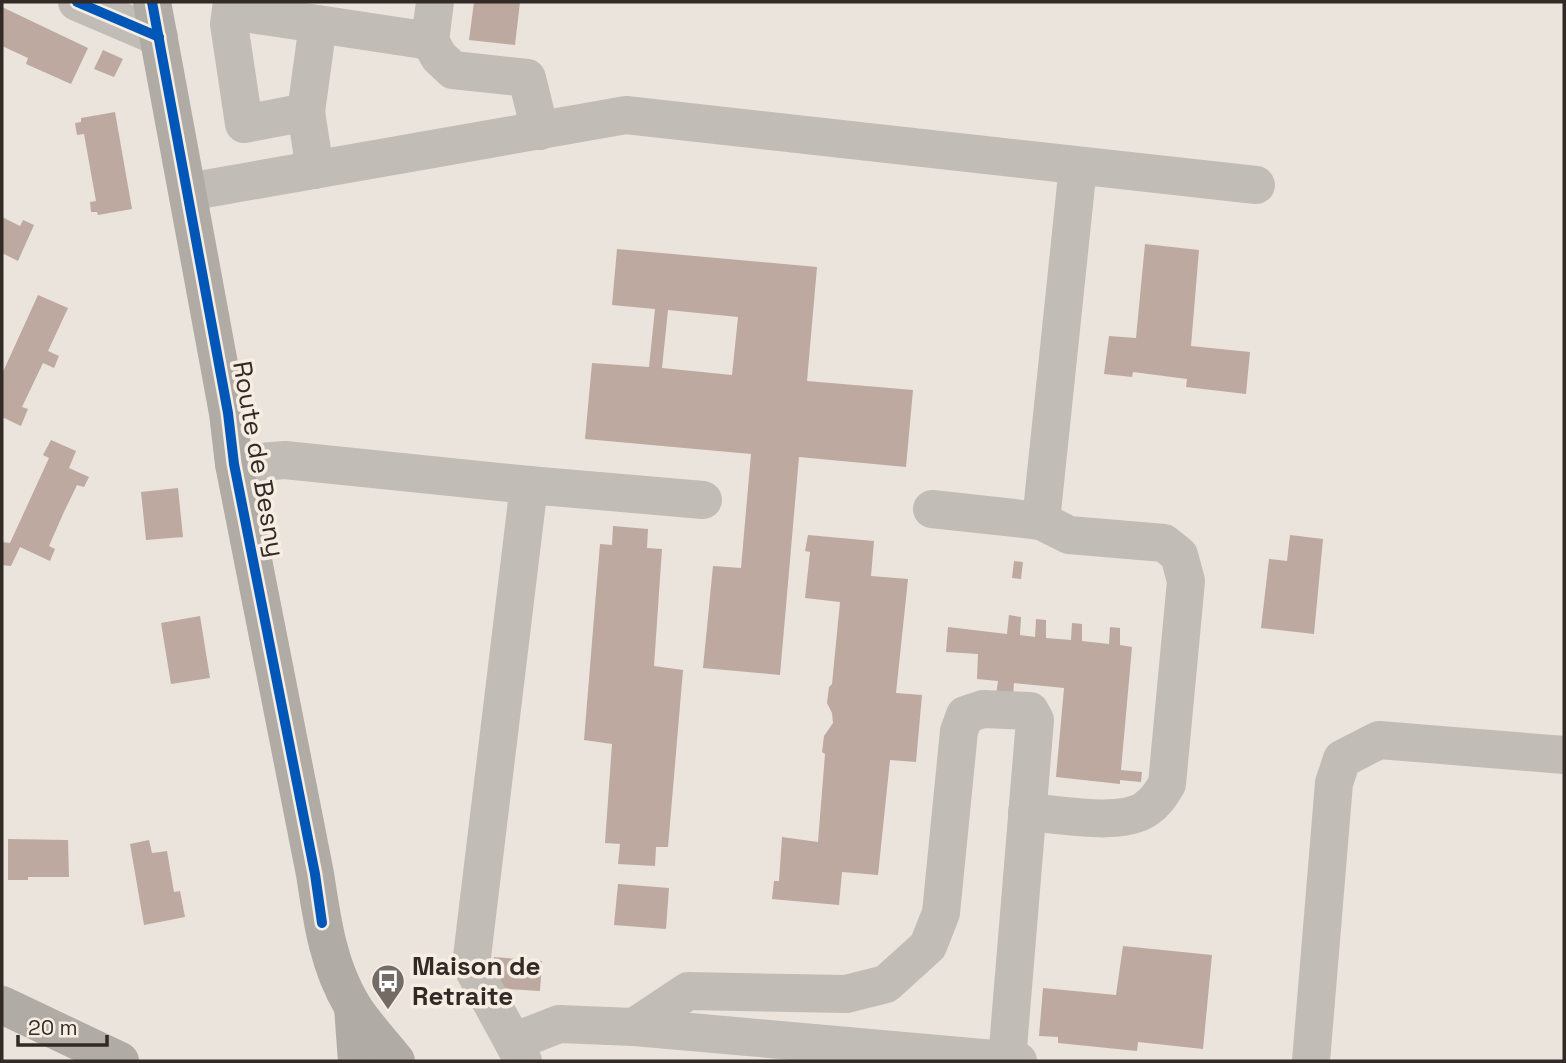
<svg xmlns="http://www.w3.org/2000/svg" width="1566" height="1063" viewBox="0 0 1566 1063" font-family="'Space Grotesk',sans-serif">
<rect width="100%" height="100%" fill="#eae4dd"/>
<g fill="#bda99f" fill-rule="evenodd">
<path d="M474 2H520L515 45 469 40Z"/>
<path d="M2 7 88 48 71 84 26 64 28 58 2 46Z"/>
<path d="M103 50 123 59 114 77 94 69Z"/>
<path d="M115 112 132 209 98 215 97 212H91L90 202 96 201 84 134 77 135 75 123 81 122V118Z"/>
<path d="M2 217 20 226 23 220 34 225 18 261 2 253Z"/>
<path d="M1145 244 1199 250 1191 346 1250 352 1246 394 1186 387 1187 379 1133 372 1132 377 1104 374 1109 336 1136 338Z"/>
<path d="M617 249 817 267 807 381 913 390 906 467 799 457 780 675 703 668 713 566 741 568 751 454 585 439 592 363 649 367 655 309 612 305ZM668 310 738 317 732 375 662 368Z"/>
<path d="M38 295 68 308 48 351 59 356 54 368 43 363 22 407 28 409 21 426 2 417V374Z"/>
<path d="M51 440 76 451 69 468 89 477 84 487 77 485 63 514 49 546 55 549 50 561 20 547 11 566 2 565V542L10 543 49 458 43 455Z"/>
<path d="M178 488 183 537 146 540 141 492Z"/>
<path d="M613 526 648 529 647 548 662 549 654 666 683 670 668 847H656L655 866 618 864 620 844 605 843 612 744 584 740 600 544 612 545Z"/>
<path d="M808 535 874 541 871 576 908 579 896 693 922 695 916 762 890 760 878 875 842 872 839 905 772 899 774 881H779L782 837 818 842 825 754 822 752 824 736 833 723 832 713 827 703 829 687 832 684 840 602 805 598 810 552 805 551Z"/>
<path d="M1290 535 1323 539 1314 634 1261 628 1269 559 1287 561Z"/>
<path d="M1014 561 1023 562 1021 579 1012 578Z"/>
<path d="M1009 615 1021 617 1020 635 1035 637 1036 619 1046 620V638L1071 640 1072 623 1082 624V641L1109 644 1110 627 1120 628V645L1132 647 1121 770 1142 772 1141 782 1120 780V784L1056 777 1064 688 1014 683 1013 697 996 695 998 681 977 679 978 654 946 652 948 627 1007 634Z"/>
<path d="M200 616 210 678 171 684 161 623Z"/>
<path d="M8 839 68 840 69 877H28V880H8Z"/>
<path d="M149 840 152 853 167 851 174 892 180 891 185 917 144 925 130 844Z"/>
<path d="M618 884 669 888 666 929 614 925Z"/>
<path d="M1123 946 1212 955 1203 1049 1138 1042 1137 1051 1058 1043V1037L1039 1036 1043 988 1116 995Z"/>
<path d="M494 957 542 961 540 991 493 988Z"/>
</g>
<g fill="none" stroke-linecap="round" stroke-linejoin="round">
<g stroke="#c2bcb7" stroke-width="38">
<path d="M77 2 159 37"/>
<path d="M232 2 229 24 244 124 306 112 315 170"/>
<path d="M231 11 318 24 306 112"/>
<path d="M318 24 430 41 435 2"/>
<path d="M430 41 439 57 453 70 527 78 540 131"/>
<path d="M188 192 626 115 1256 185"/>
<path d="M234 464 285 460 529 485"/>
<path d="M932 509 1041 521 1069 535 1164 543 1179 555 1186 581 1167 784C1161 794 1156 802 1146 809 1120 827 1058 814 1027 812"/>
<path d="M1041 521 1078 166"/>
<path d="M634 1027 688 991 846 994 886 984 928 946 941 913 959 731 965 715 983 709 1030 711 1035 720 1007 1060"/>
<path d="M513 1042 471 965 529 485 703 500"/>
<path d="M523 1061 513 1042 559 1024 634 1027 1018 1061"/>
<path d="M1311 1061 1334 783 1342 759 1379 740 1564 755"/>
</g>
<g stroke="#b1aba6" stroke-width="38">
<path d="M152 2 228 413 234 464 315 874C322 920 328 965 352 1005 364 1025 382 1043 396 1061"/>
<path d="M2 1005 120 1061"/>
<path d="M353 1007 357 1061"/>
</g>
<g stroke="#f7eee3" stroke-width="15">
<g id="cycleway">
<path d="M77 2 159 37"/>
<path d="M152 2 228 413 234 464 315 874 322 923"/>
</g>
</g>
<use href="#cycleway" stroke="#0057b8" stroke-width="10"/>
</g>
<defs>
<g id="bus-pin" transform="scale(1.75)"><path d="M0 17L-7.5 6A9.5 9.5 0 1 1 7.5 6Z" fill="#726b66" stroke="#f7eee3"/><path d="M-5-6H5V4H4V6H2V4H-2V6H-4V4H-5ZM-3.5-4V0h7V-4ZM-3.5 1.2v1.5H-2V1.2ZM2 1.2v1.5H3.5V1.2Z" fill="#fff"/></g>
</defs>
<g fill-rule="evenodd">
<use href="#bus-pin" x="388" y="981"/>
</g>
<g text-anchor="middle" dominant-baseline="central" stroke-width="7" stroke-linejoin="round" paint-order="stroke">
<g font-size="26" fill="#322a26" stroke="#f7eee3">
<text transform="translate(259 459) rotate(80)">Route de Besny</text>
</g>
<g font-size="26" font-weight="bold" fill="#322a26" stroke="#f7eee3" text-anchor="start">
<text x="412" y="966">Maison de<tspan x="412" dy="30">Retraite</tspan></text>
</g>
</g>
<rect width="1566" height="1063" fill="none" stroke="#322a26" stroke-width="7"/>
<path d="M18 1035v10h89v-10" fill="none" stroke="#322a26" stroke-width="3.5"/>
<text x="28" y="1035" font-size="21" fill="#322a26" stroke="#f7eee3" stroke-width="5" paint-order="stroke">20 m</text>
</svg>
